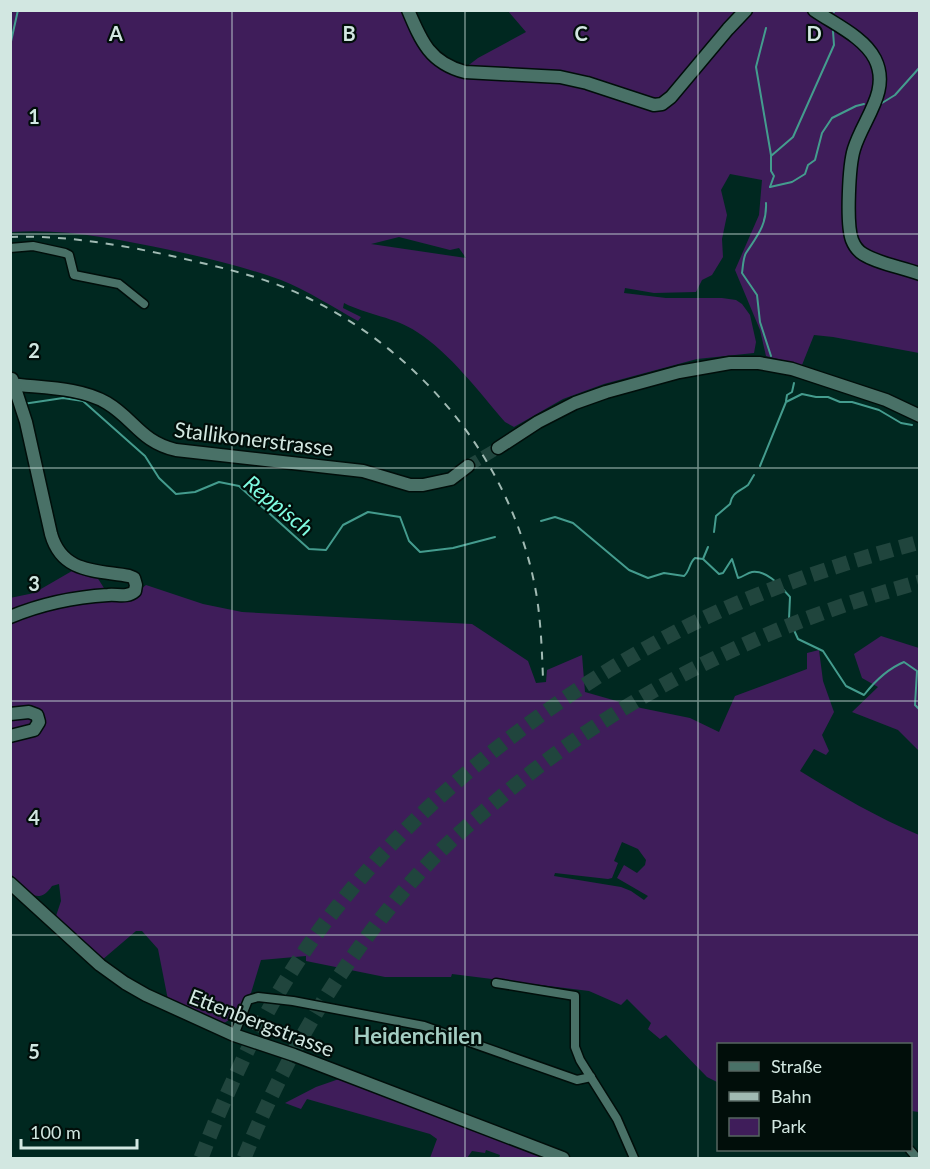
<svg xmlns="http://www.w3.org/2000/svg" width="930" height="1169" viewBox="0 0 930 1169" font-family="Lato,sans-serif">
<rect width="100%" height="100%" fill="#002820"/>
<g fill="#3f1d5a" fill-rule="evenodd">
<path d="M13 11H403L457 74 478 58 526 32 508 11H919V353L833 337 814 335 802 365 766 356 760 330 735 270 759 215 762 180 730 174 721 190 727 215 722 239 723 257 712 275 702 280 696 292 654 293 625 288 624 293 666 298H722L736 300 742 304 750 315 756 342 754 353 697 359 604 384 563 399 514 427 505 422C480 393 449 352 417 332 395 317 367 315 344 303L343 308 361 317 358 321C333 307 308 291 281 280 245 267 208 258 170 250 118 239 64 228 11 232L10 18ZM399 237 450 250 459 248 466 258 371 244Z"/>
<path d="M72 571 97 577 109 596 137 592 146 585 203 604 242 612 472 624 528 661 536 683 546 682 547 670 582 655 585 692 641 708 690 718 719 732 735 696 807 669V653L819 650 823 681 834 712 822 735 829 751 826 755 814 749 800 771C839 795 878 818 919 835V1112L911 1111 910 1044H718L717 1082 707 1077 666 1035 660 1039 648 1029 651 1023 627 999 621 1005 589 991 452 974 451 977H385L306 961V956L261 960 251 993 243 1001 234 1022 229 1020 224 1023 168 1000 158 949 142 931H136L102 960 56 916 61 901 59 884 52 886C37 909 23 887 11 874L10 598 34 593ZM622 842 638 849 646 860 645 865 637 873 624 865 617 878 648 896 644 900 631 891 621 887 554 876 555 873 608 879 612 878 618 863 614 861Z"/>
<path d="M881 636 919 648V751L898 730 852 712 878 687 862 678 854 654Z"/>
<path d="M339 1079 551 1158H499L500 1155 486 1150 485 1153 472 1151 467 1158H430L437 1139 430 1134 307 1099 301 1109 285 1103 316 1087Z"/>
</g>
<g fill="none" stroke-linecap="round" stroke-linejoin="round">
<g stroke="#449c8e" stroke-width="2">
<path d="M834 10V12"/>
<path d="M766 28 756 67 771 155"/>
<path d="M10 46 18 10"/>
<path d="M882 103 895 95 920 67"/>
<path d="M770 187 774 176 771 171V156L793 137 834 45 833 31"/>
<path d="M770 187 792 182 805 174 808 165 815 160 822 133 832 118 856 106 864 104"/>
<path d="M766 203C767 225 757 236 746 253 743 258 743 267 742 273L757 295 760 322 771 356"/>
<path d="M10 360 11 361"/>
<path d="M786 401 787 395 792 392 794 383"/>
<path d="M23 404 63 398 83 401 145 456 159 478 176 494 195 492 219 482 239 486 309 549 326 550 343 525 368 512 400 517 409 541 420 552 453 548 495 537"/>
<path d="M760 466 786 402 802 394 816 397H828L840 402H852L879 410 901 423 912 425"/>
<path d="M541 521 555 517 573 523 629 570 648 578 664 573 684 576C690 571 689 563 695 558L703 559 719 574 723 573 732 559 738 578C743 577 747 573 752 572 768 570 781 587 790 597L789 619 798 639 823 651 846 686 864 695C875 681 887 669 904 662L917 671 915 705 920 710"/>
<path d="M714 532 716 516 730 504C732 492 739 492 748 485 750 482 752 478 754 475"/>
<path d="M703 559 708 547"/>
</g>
<path stroke="#20453d" stroke-width="12" stroke-dasharray="12 6" stroke-linecap="butt" d="M468 466 498 448"/>
<g stroke="#20453d" stroke-width="15" stroke-dasharray="15 8" stroke-linecap="butt">
<path d="M201 1158C235 1069 277 982 337 907 427 793 550 697 678 631 754 592 837 564 920 542"/>
<path d="M244 1158C287 1052 343 958 420 872 443 847 469 824 495 802 617 697 764 624 920 582"/>
</g>
<g stroke="#000e0a" stroke-width="11">
<g id="street">
<path d="M10 248 33 246 65 253 69 255 74 275 119 284 144 304"/>
<path d="M496 983 575 996V1047L580 1060 617 1119 634 1158"/>
<path d="M234 1035 248 1000 258 997 293 1001 424 1026 577 1080 591 1077"/>
<path d="M910 1150 917 1158"/>
</g>
</g>
<g stroke="#000e0a" stroke-width="15">
<g id="secondary">
<path d="M408 10C421 41 430 63 465 72L560 77 587 83 654 105 662 104 671 97 728 29 746 10"/>
<path d="M814 10C834 24 864 37 875 59 891 91 863 119 854 149 849 165 846 224 852 240 854 245 858 251 863 254 879 264 902 267 920 274"/>
<path d="M10 384C41 388 80 387 107 403 134 419 141 442 176 450L363 471 410 485H423L451 479 468 466"/>
<path d="M498 448 538 422 575 403 606 392 679 372 730 363H759L792 369 886 400 920 416"/>
<path d="M10 617C41 604 75 597 108 595 118 594 127 598 135 591L136 585 134 578 129 576C95 570 62 573 51 534L26 422 12 379"/>
<path d="M10 714 29 712 37 715 39 722 34 730 10 736"/>
<path d="M10 883 100 965 125 983 146 995 234 1035 294 1055 563 1158"/>
</g>
</g>
<use href="#street" stroke="#497167" stroke-width="8"/>
<use href="#secondary" stroke="#497167" stroke-width="12"/>
<path stroke="#a0bab3" stroke-width="2" stroke-dasharray="8 8" stroke-linecap="butt" d="M10 237C70 235 128 246 185 259 228 269 271 279 310 299 427 356 516 469 537 598 541 625 542 652 543 679"/>
</g>
<path fill="none" stroke="#d2e7e1" stroke-width="1.5" stroke-opacity="0.55" d="M232 10V1158M465 10V1158M698 10V1158M10 234H920M10 468H920M10 701H920M10 935H920"/>
<g text-anchor="middle" dominant-baseline="central" stroke-width="4.5" stroke-linejoin="round" paint-order="stroke">
<g font-size="21" fill="#d2e7e1" stroke="#010e0a">
<text transform="translate(254 438) rotate(7)">Stallikonerstrasse</text>
<text transform="translate(262 1022) rotate(21)">Ettenbergstrasse</text>
</g>
<g font-size="22" font-style="italic" fill="#7ffce1" stroke="#010e0a">
<text transform="translate(279 505) rotate(39)">Reppisch</text>
</g>
<g font-size="22" font-weight="bold" fill="#a3cdc2" stroke="#010e0a">
<text x="418" y="1035">Heidenchilen</text>
</g>
</g>
<g font-size="20" text-anchor="middle" font-weight="bold" fill="#d2e7e1" stroke="#010e0a" stroke-width="4.5" stroke-linejoin="round" paint-order="stroke">
<text x="116" y="41">A</text>
<text x="349" y="41">B</text>
<text x="581" y="41">C</text>
<text x="814" y="41">D</text>
<text x="34" y="124">1</text>
<text x="34" y="358">2</text>
<text x="34" y="591">3</text>
<text x="34" y="825">4</text>
<text x="34" y="1059">5</text>
</g>
<rect width="930" height="1169" fill="none" stroke="#d2e7e1" stroke-width="24"/>
<rect x="717" y="1043" width="195" height="108" fill="#010e0a" stroke="#556560" stroke-width="1.5"/>
<rect x="729" y="1062" width="30" height="9" fill="#497167" stroke="#556560" stroke-width="1.5"/>
<text x="771" y="1073" font-size="18" fill="#d2e7e1">Straße</text>
<rect x="729" y="1092" width="30" height="9" fill="#a0bab3" stroke="#556560" stroke-width="1.5"/>
<text x="771" y="1103" font-size="18" fill="#d2e7e1">Bahn</text>
<rect x="729" y="1118" width="30" height="18" fill="#3f1d5a" stroke="#556560" stroke-width="1.5"/>
<text x="771" y="1133" font-size="18" fill="#d2e7e1">Park</text>
<path d="M21 1139v9h116v-9" fill="none" stroke="#d2e7e1" stroke-width="3"/>
<text x="30" y="1139" font-size="18" fill="#d2e7e1" stroke="#010e0a" stroke-width="4.5" paint-order="stroke">100 m</text>
</svg>
